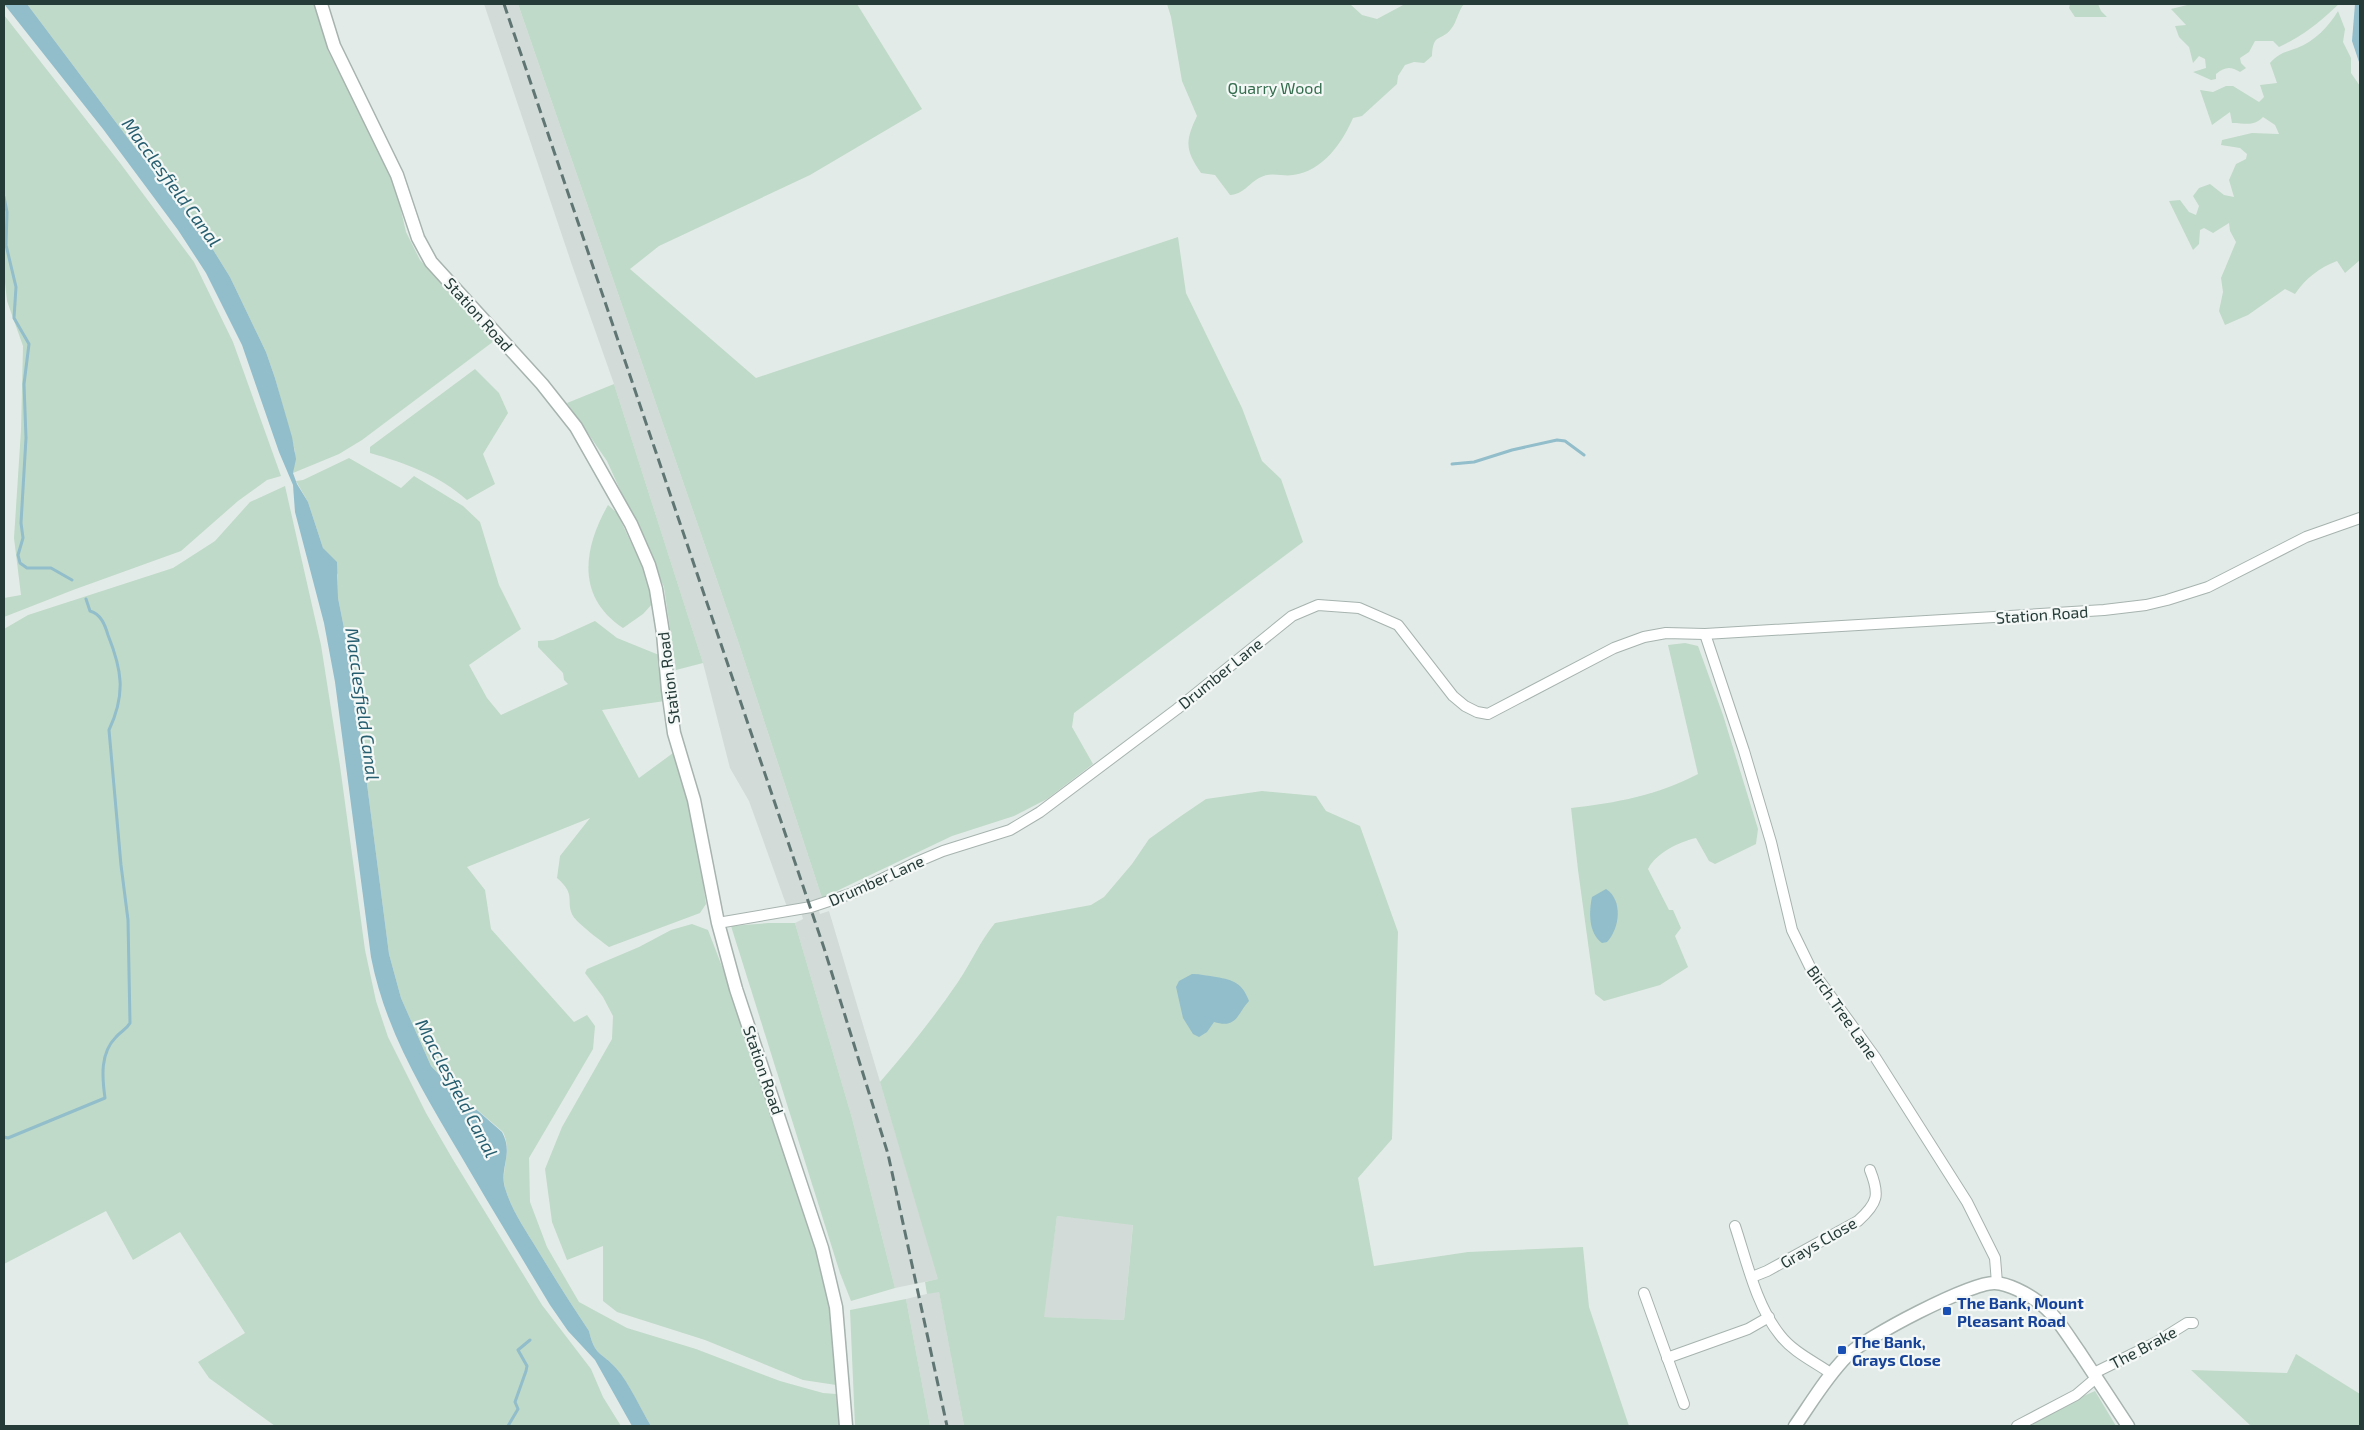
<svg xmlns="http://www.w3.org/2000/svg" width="2364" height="1430" viewBox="0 0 2364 1430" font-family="'Exo 2',sans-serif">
<rect width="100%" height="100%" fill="#e3ebe8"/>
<g fill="#d2dbd8">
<path d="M484 4H518L738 641 822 898 815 900 820 914 829 911 939 1279 895 1288 852 1118 795 923 803 919 799 905 787 907 749 801 730 768 703 663 614 384 572 265Z"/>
<path d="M1057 1216 1133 1224 1124 1320 1043 1317Z"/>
<path d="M939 1291 955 1377 964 1426H930L906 1299Z"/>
</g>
<g fill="#bfdac8" fill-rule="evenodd">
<path d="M27 4H317L328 51 369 131 396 189 406 232 420 260 494 341 362 440 339 454 293 473 295 451 275 378 266 352 230 277 194 219 133 145Z"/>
<path d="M518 4H857L922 109 810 175 659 246 630 269 756 378 1178 237 1186 293 1242 408 1262 461 1281 479 1303 542 1074 713 1072 727 1093 764 1047 799 1014 816 952 836 822 898 738 641Z"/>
<path d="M1167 4H1350L1362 15 1377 19 1405 4H1464C1458 11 1457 22 1451 29 1441 42 1433 32 1432 56L1424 63 1414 62 1405 65 1398 76 1397 84 1362 116 1353 118C1342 143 1323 171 1293 175 1282 177 1272 171 1259 178 1248 184 1244 194 1230 195L1215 175 1201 173C1185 150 1185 141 1197 116L1182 81 1171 17Z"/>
<path d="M2070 4H2098L2101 11 2107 17H2075L2069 8Z"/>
<path d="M2191 4H2339C2317 24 2306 34 2279 47L2273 41H2255L2249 52 2240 58 2241 63 2246 68 2240 72C2230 66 2225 67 2216 74V79L2211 80 2193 72 2206 68 2205 59 2199 56 2193 63 2189 47 2179 37 2175 26 2186 25 2171 9Z"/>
<path d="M2338 11 2345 29 2343 42 2351 58V73L2360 86V260L2345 273 2337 261C2319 268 2306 278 2295 294L2285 289 2248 315 2225 325 2219 311 2223 292 2221 278 2236 242 2230 231 2229 223 2213 233 2204 228 2200 230 2199 244 2193 250 2169 201 2180 200 2189 212 2196 215 2199 206 2193 196 2199 188 2210 184 2224 195 2234 197 2229 180 2236 164 2246 159 2247 154 2240 148 2221 145 2222 140 2252 133 2279 134 2275 125 2263 117C2253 127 2246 123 2232 123L2230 112 2212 125 2200 90 2213 92 2226 86H2233L2259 102 2264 97 2260 85 2277 83 2270 63C2279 53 2286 52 2297 48 2314 42 2329 26 2338 11Z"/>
<path d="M4 15 120 163 194 262 233 342 281 476 267 480 238 501 181 551 73 590 4 617V598L21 595 14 538 21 430 23 346 7 301 4 273Z"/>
<path d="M475 369 499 393 508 413 483 454 495 484 467 500C439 475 405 463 370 453V447Z"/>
<path d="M614 384 703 663 676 670 664 587 607 461 567 403Z"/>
<path d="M349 458 401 488 414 476 463 506 480 522 499 585 521 629 469 665 487 698 501 715 568 684 564 680 563 673 538 647V641L553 640 595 621 617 638 659 655 665 701 602 710 639 778 673 753 693 812 706 904 700 913 609 947C601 941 577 923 573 916 565 901 577 895 557 878L560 856 590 818 467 867 485 890 491 929 574 1022 587 1015 595 1026 593 1049 529 1158 530 1202 547 1247 579 1302 627 1328 696 1349 780 1381 823 1393 836 1394 839 1426H651C640 1408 630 1385 616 1368 602 1352 595 1357 589 1331 571 1304 554 1277 537 1249 525 1229 512 1211 505 1188 500 1168 513 1153 503 1132L453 1089 431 1066 401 998 389 954 352 668 338 598V575L323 548 308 502 296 481 303 480Z"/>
<path d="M285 486 321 645 340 766 365 950 376 1001 388 1037 426 1113 452 1158 542 1305 591 1369 603 1397 621 1426H275L209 1378 198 1362 245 1333 180 1232 133 1260 106 1211 4 1264V629L28 615 173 568 215 541 250 502Z"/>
<path d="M608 505 617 513 652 587 653 603 643 614 623 628C576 597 583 549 608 505Z"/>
<path d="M1685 643 1698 646 1723 715 1758 829 1756 844 1715 864 1709 861 1696 838C1679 842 1656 853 1648 869L1669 910H1673L1681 928 1675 936 1688 967 1660 985 1604 1001 1595 994 1578 870 1571 808C1616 803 1658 795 1698 774L1668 645Z"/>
<path d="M1262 791 1316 796 1326 811 1360 826 1398 932 1392 1139 1358 1178 1374 1266 1468 1252 1583 1247 1589 1307 1629 1426H964L939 1292 927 1294 925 1282 938 1279 880 1082C908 1050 934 1017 958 982 971 963 980 941 995 923L1091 905 1104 897 1132 864 1149 839 1181 816 1206 799ZM1057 1216 1133 1225 1124 1320 1044 1317Z"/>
<path d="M769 923H795L852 1118 895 1288 851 1301 840 1273 731 926Z"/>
<path d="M692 924 708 930 744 1024 814 1239 830 1309 836 1385 803 1380 705 1340 617 1312 603 1301V1246L567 1260 552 1222 545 1169 562 1127 612 1039 613 1016 603 997 585 973 587 969 639 947 671 930Z"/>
<path d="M906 1299 930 1426H855L850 1310Z"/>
<path d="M2296 1354 2360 1394V1426H2251L2191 1370 2287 1373Z"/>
<path d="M2095 1391 2116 1426H2015Z"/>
</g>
<g fill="#92bdca">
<path d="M4 4H27L133 145 194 219 230 277 266 352 275 378 292 437 296 459 293 473 297 484 308 502 323 548 337 562 338 598 352 668 389 954 401 998 431 1066 453 1089 502 1132C514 1154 499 1168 505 1188 512 1211 525 1229 537 1249 554 1277 571 1304 589 1331 595 1357 602 1352 616 1368 630 1384 640 1408 651 1426H632L595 1360 568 1331 550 1305C520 1255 490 1206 461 1156 423 1092 385 1030 371 957L335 682 324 623 295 512 293 485 279 452 242 345 206 273 178 230 103 129Z"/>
<path d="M2355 4H2360V65L2352 41Z"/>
<path d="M1606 889C1623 900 1620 928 1607 942L1602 943C1588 933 1589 911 1592 897Z"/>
<path d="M1192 974C1201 974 1208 976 1216 977 1234 980 1242 983 1249 1001 1237 1014 1237 1029 1214 1022L1207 1032 1199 1037 1193 1034 1183 1018 1176 987 1179 981Z"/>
</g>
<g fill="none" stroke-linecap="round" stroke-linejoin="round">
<g stroke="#92bdca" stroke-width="3">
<path d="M4 197 7 212 6 245 16 287 14 318 29 344 24 384 26 438 21 523 23 538 18 555 20 563 27 568H51L72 580"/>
<path d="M1452 464 1474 462 1512 450 1557 440 1565 441 1584 455"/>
<path d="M4 1137 8 1138 105 1098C102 1077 100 1053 116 1037 121 1031 126 1030 130 1023L128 920 121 865 109 730C126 694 122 670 108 635 105 625 101 614 90 611L86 599"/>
<path d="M508 1426 518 1409 515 1402 526 1371 527 1366 518 1350 530 1340"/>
</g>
<g stroke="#a6b3af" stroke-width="12">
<g id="minor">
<path d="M1705 634 1744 751 1771 842 1792 930 1811 969 1875 1057 1967 1202 1995 1258 1997 1283"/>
<path d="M718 923 811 907 853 893 917 862 943 851 1010 830 1040 812 1177 709 1292 616 1318 605 1359 608 1398 625 1453 696 1465 706 1477 712 1488 714 1614 648 1644 637 1666 633 1705 634 1994 617 2104 610 2146 605 2167 600 2208 587 2306 537 2360 518"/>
<path d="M1735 1226C1747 1262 1756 1305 1780 1335 1793 1352 1815 1362 1832 1374"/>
<path d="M1752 1277 1767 1271 1858 1221C1878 1203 1880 1195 1870 1170"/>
<path d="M1644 1293 1684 1404"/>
<path d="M1667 1358 1748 1329 1769 1317"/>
<path d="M2094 1373 2155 1343 2187 1323H2193"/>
<path d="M2017 1426 2076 1395 2096 1378"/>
</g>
</g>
<g stroke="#a6b3af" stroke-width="15">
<g id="tertiary">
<path d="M321 4 334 46 397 175 418 238 431 262 542 384 576 427 631 524 649 565 656 589 663 633 668 690 674 733 694 800 718 923 736 989 822 1248 836 1307 846 1426"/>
<path d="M1795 1426C1811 1403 1827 1376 1847 1356 1865 1337 1971 1282 1995 1283 2009 1284 2026 1293 2037 1301 2056 1314 2067 1335 2080 1353 2096 1377 2112 1402 2128 1426"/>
</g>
</g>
<use href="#minor" stroke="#fff" stroke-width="10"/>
<use href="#tertiary" stroke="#fff" stroke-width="12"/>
<path stroke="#607672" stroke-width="3" stroke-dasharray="10 5" stroke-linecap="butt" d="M504 4 824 948 888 1154 947 1426"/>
</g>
<g fill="#1a4fb4" stroke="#f4f8f6" stroke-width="2">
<rect x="1942" y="1306" width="10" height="10" rx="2.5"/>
<rect x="1837" y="1345" width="10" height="10" rx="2.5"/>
</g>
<g text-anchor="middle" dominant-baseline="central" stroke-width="4.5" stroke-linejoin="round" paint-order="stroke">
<g font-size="16" fill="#346d4e" stroke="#f4f8f6">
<text x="1275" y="87">Quarry Wood</text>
</g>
<g font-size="16" fill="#253b37" stroke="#f4f8f6">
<text transform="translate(479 314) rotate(48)">Station Road</text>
<text transform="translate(2042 614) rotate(-4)">Station Road</text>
<text transform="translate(1220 673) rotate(-39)">Drumber Lane</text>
<text transform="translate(668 678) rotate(-97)">Station Road</text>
<text transform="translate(876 880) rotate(-24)">Drumber Lane</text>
<text transform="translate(1843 1012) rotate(55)">Birch Tree Lane</text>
<text transform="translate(764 1070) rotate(71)">Station Road</text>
<text transform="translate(1818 1242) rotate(-30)">Grays Close</text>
<text transform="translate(2143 1347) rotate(-28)">The Brake</text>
</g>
<g font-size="16" font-weight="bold" fill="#164399" stroke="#f4f8f6" text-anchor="start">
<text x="1957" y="1302">The Bank, Mount<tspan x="1957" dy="18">Pleasant Road</tspan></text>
<text x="1852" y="1341">The Bank,<tspan x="1852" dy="18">Grays Close</tspan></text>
</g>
<g font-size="18" font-style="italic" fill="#265e70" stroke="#f4f8f6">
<text transform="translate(172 182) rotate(54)">Macclesfield Canal</text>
<text transform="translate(363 704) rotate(82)">Macclesfield Canal</text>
<text transform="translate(457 1088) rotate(62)">Macclesfield Canal</text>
</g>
</g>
<rect width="2364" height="1430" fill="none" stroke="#253b37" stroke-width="10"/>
</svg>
